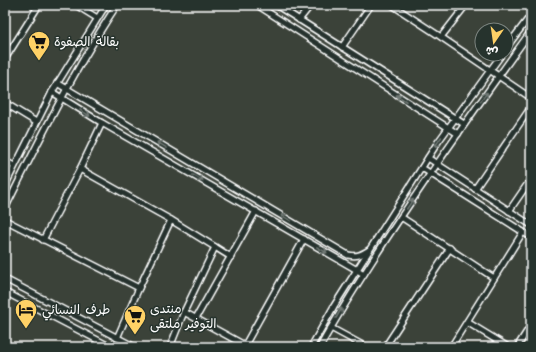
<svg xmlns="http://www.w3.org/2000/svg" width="536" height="352" viewBox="0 0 536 352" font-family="'Architects Daughter','Playpen Sans Arabic',sans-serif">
<rect width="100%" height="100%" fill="#3b4239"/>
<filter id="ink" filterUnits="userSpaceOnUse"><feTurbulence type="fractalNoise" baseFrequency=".025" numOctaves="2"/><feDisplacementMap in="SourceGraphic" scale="8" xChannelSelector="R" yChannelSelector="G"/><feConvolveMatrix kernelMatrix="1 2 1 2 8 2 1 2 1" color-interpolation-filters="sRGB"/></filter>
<g filter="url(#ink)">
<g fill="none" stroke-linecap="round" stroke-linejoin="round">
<g stroke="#fff" stroke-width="8">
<g id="minor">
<path d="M76 5 97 18"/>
<path d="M257 5 458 134"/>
<path d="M276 5 464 124"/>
<path d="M392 5 441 37 466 5"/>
<path d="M299 20 311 5"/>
<path d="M441 37 531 98"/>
<path d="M342 47 371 5"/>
<path d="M506 48 531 15"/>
<path d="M5 59 39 5"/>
<path d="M57 83 348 255C357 257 361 255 369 250"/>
<path d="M52 92 102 123 364 274"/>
<path d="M5 103 36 122"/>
<path d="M102 123 80 169 171 220 139 288"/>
<path d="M428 158 531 225"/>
<path d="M5 161 14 166"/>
<path d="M422 168 531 237"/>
<path d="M5 186 52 92 106 5"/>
<path d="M475 189 531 107"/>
<path d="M5 209C30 158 55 108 83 60 94 41 105 23 117 5"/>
<path d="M509 211 531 179"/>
<path d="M401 217 494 278"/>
<path d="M5 220 139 288 117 338"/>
<path d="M171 220 215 247 184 312 248 347"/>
<path d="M43 240 80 169"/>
<path d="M215 247 231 257"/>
<path d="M5 279 135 347"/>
<path d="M5 292 111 347"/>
<path d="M196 318 256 211"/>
<path d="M467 322 508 347"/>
<path d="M331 328 366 347"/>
<path d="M245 345 304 239"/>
<path d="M95 347 98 341"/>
<path d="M170 347 184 312"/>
<path d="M311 347 334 306 438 142 502 54"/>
<path d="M320 347C341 309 364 274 387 238 433 168 482 99 531 31"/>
<path d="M385 347 450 248"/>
<path d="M451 347 523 232"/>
<path d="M517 347 531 325"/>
</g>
</g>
<use href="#minor" stroke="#26332d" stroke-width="5"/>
</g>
<defs><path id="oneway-shaft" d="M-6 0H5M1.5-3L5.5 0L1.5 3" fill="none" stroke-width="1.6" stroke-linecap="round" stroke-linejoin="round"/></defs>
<g stroke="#727a76">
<use href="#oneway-shaft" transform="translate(484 97) rotate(-55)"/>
<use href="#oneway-shaft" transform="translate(401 98) rotate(-147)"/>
<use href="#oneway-shaft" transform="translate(85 113) rotate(32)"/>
<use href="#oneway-shaft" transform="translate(438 142) rotate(124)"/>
<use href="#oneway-shaft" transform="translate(162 145) rotate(-149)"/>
<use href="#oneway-shaft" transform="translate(198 178) rotate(30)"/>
<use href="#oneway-shaft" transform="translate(410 204) rotate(-56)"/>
<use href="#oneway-shaft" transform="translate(286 218) rotate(-149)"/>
<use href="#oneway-shaft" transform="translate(322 250) rotate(30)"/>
<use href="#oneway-shaft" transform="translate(339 313) rotate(-60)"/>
</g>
</g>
<defs>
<g id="supermarket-pin" transform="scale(1.15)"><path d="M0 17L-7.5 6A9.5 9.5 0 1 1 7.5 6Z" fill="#ffd166" stroke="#26332d"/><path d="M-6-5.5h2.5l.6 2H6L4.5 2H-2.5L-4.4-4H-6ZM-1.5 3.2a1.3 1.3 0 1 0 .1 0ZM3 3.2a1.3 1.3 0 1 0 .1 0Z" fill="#111"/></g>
<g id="hotel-pin" transform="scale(1.15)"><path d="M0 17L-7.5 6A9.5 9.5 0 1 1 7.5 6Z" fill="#ffd166" stroke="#26332d"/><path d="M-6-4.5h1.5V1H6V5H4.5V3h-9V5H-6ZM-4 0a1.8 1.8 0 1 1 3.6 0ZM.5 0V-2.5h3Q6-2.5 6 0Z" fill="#111"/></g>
</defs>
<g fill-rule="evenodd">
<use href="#supermarket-pin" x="39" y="42"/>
<use href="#hotel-pin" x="26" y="310"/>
<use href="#supermarket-pin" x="135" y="316"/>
</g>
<g text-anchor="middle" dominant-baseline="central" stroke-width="3" stroke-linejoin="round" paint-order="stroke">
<g font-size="13" fill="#fff" stroke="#26332d" text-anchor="start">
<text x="54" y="42">بقالة الصفوة</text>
<text x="150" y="309">منتدى<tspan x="150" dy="15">التوفير ملتقى</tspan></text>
<text x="42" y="310">طرف النسائي</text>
</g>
</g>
<rect width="536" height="352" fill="none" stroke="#26332d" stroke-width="20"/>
<rect x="10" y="10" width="516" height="332" fill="none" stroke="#fff" stroke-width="1.5" filter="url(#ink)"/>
<g transform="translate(494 42) rotate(193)"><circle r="19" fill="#26332d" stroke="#7d8581"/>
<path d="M0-3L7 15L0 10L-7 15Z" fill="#ffd166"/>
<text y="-6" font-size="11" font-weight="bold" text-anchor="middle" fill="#ffffff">ش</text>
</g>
</svg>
